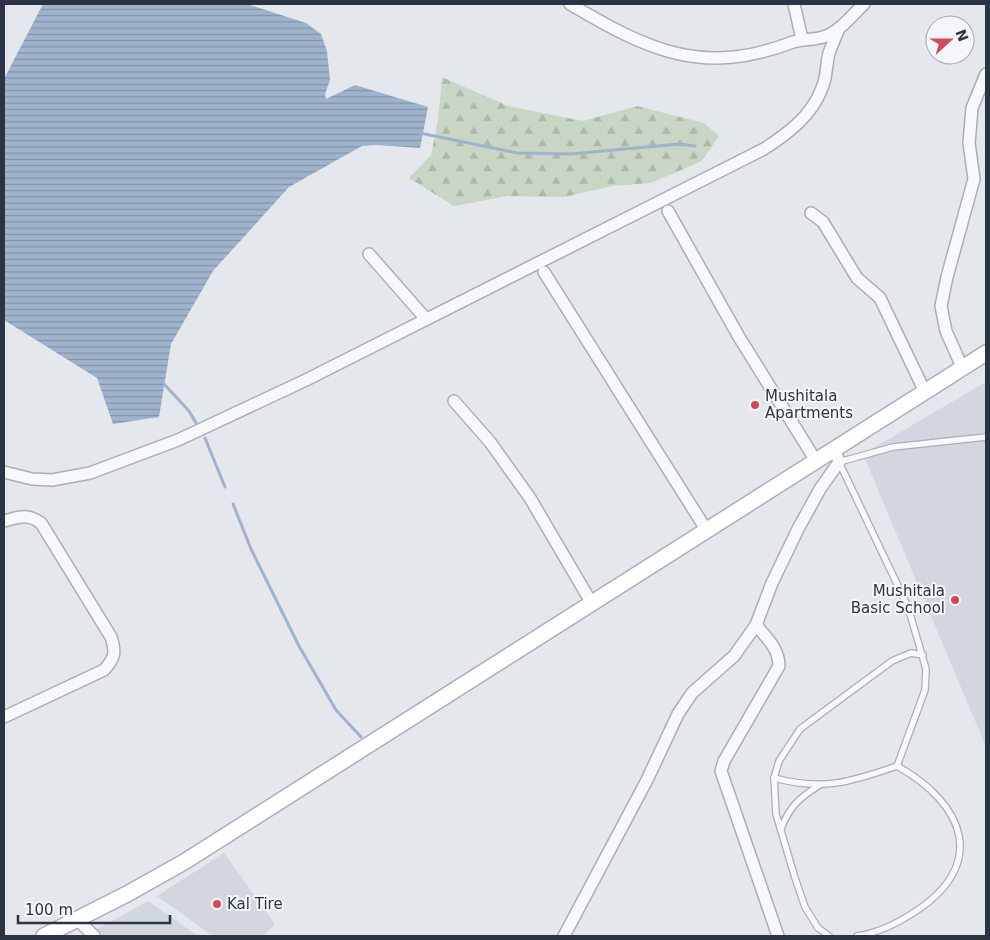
<svg xmlns="http://www.w3.org/2000/svg" width="990" height="940" viewBox="0 0 990 940" font-family="'DejaVu Sans',sans-serif">
<defs>
<pattern id="forest-firs" width="22" height="20" patternUnits="userSpaceOnUse" patternTransform="scale(1.25)"><rect width="22" height="20" fill="#c9d6c5"/><path d="M5 1l3.5 6h-7zM16 11l3.5 6h-7z" fill="#adb8ab"/></pattern>
<pattern id="water-rules" width="6" height="5" patternUnits="userSpaceOnUse" patternTransform="scale(1.25)"><rect width="6" height="5" fill="#9fb4cc"/><path d="M0 2.5h6" fill="none" stroke="#8293a7"/></pattern>
</defs>
<rect width="100%" height="100%" fill="#e4e7ec"/>
<g fill="#d2d6de">
<path d="M986 382V747L863 454Z"/>
<path d="M224 853 275 924 263 936H213L157 896Z"/>
<path d="M148 901 198 936H103L96 930Z"/>
</g>
<path fill="url(#forest-firs)" d="M442 77 508 106 583 121 637 106 704 123 719 136 702 161 651 183 612 186 564 197 507 196 454 206 409 178 431 155 438 120Z"/>
<path fill="url(#water-rules)" d="M43 4H247L306 23 321 34 327 51 330 80 325 94 326 99 355 85 428 107 420 148 376 145 362 146 289 187 213 271 171 344 159 417 113 424 97 378 4 320V79Z"/>
<g fill="none" stroke-linecap="round" stroke-linejoin="round">
<g stroke="#9fb4cc" stroke-width="3">
<path d="M420 133 517 153 571 154 679 144 695 146"/>
<path d="M164 384 189 411 196 423"/>
<path d="M205 438 225 487"/>
<path d="M233 504 251 549 299 646 336 710 361 737"/>
</g>
<g stroke="#a9aeb7" stroke-width="8">
<g id="lane">
<path d="M923 655 911 653 892 661 800 729 779 761 774 778C823 791 851 782 897 766L925 690 926 669 908 607 839 462 893 447 986 437"/>
<path d="M774 778 776 814 795 878 805 907 818 928 829 936"/>
<path d="M781 829C789 807 800 797 820 785"/>
<path d="M857 936C878 933 896 924 913 913 989 865 965 804 897 766"/>
</g>
</g>
<g stroke="#a9aeb7" stroke-width="14">
<g id="street">
<path d="M570 4C648 50 702 77 793 42 803 39 813 40 823 37 840 32 852 15 864 4"/>
<path d="M794 4 802 39"/>
<path d="M668 211 739 337 816 461"/>
<path d="M811 213 823 222 857 278 880 298 924 390"/>
<path d="M369 254 426 319"/>
<path d="M544 272 707 531"/>
<path d="M962 367 946 331 941 306 947 277 974 179 969 143 972 108 986 74"/>
<path d="M454 401 490 442 530 498 591 602"/>
<path d="M4 472 32 479 52 480 90 473 178 440 306 380 764 149C787 134 812 116 822 88 827 77 826 64 829 53 832 45 836 36 839 28"/>
<path d="M4 521C19 517 27 513 41 523L111 637C116 652 115 658 104 670L4 717"/>
<path d="M756 625C767 638 779 649 779 666L724 761 721 771 778 936"/>
<path d="M78 920 94 936"/>
<path d="M564 936 647 780 678 714 692 693 734 656 756 625 772 583 798 529 820 489 839 462 835 450"/>
</g>
</g>
<g stroke="#a9aeb7" stroke-width="18">
<path id="secondary" d="M44 936 127 894 184 862 986 353"/>
</g>
<use href="#lane" stroke="#f7f8fa" stroke-width="5.5"/>
<use href="#street" stroke="#f7f8fa" stroke-width="11"/>
<use href="#secondary" stroke="#fff" stroke-width="15"/>
</g>
<g fill="#d1495b" stroke="#f4f6f9" stroke-width="2">
<circle cx="755" cy="405" r="5"/>
<circle cx="955" cy="600" r="5"/>
<circle cx="217" cy="904" r="5"/>
</g>
<g text-anchor="middle" dominant-baseline="central" stroke-width="4" stroke-linejoin="round" paint-order="stroke">
<g font-size="15" fill="#2b3445" stroke="#f4f6f9" text-anchor="start">
<text x="765" y="396">Mushitala<tspan x="765" dy="17">Apartments</tspan></text>
<text x="945" y="591" text-anchor="end">Mushitala<tspan x="945" dy="17">Basic School</tspan></text>
<text x="227" y="904">Kal Tire</text>
</g>
</g>
<rect width="990" height="940" fill="none" stroke="#2b3445" stroke-width="10"/>
<g transform="translate(950 40) rotate(69)"><circle r="24" fill="#f4f6f9" stroke="#a4a8b1"/>
<path d="M0-4L9 19L0 12L-9 19Z" fill="#d1495b"/>
<text y="-8" font-size="14" font-weight="bold" text-anchor="middle" fill="#2b3445">N</text>
</g>
<path d="M18 915v8h152v-8" fill="none" stroke="#2b3445" stroke-width="2.5"/>
<text x="25" y="915" font-size="15" fill="#2b3445" stroke="#f4f6f9" stroke-width="4" paint-order="stroke">100 m</text>
</svg>
